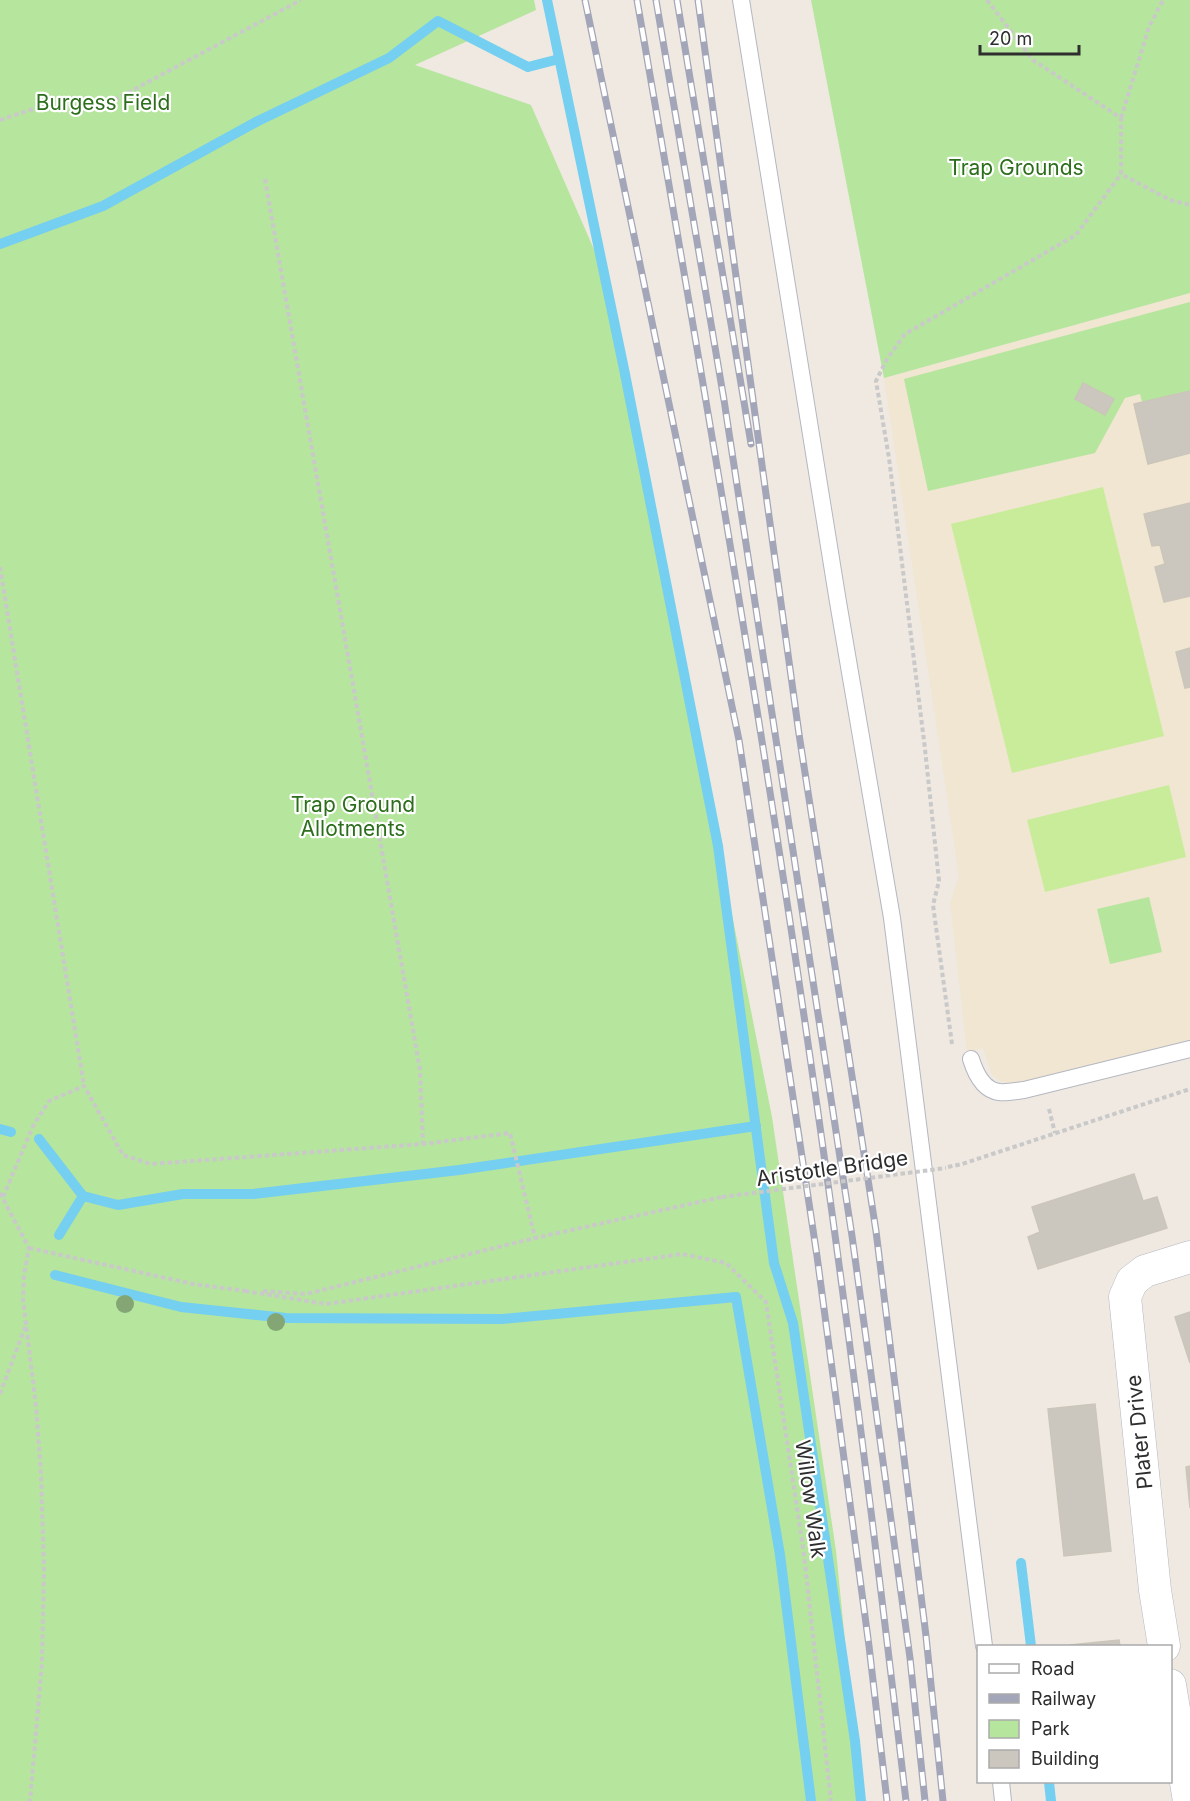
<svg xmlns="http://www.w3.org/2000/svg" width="1190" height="1801" viewBox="0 0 1190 1801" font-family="Inter,sans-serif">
<rect width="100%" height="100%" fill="#efe9e1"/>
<path fill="#f0e6d1" d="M1190 293V1041L1015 1083 1002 1082 992 1075 983 1048 967 1053 950 902 959 876 884 378Z"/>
<g fill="#b6e59e">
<path d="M0 0H534L536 10 415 65 531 105 606 277 772 1117 836 1551 861 1801H0Z"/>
<path d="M811 0H1190V293L884 378Z"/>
<path d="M1190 302V391L1142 402 1140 394 1125 398 1095 453 928 491 904 379Z"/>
<path d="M1149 897 1162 952 1110 964 1097 909Z"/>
</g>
<g fill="#c9ec9a">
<path d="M1103 487 1164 736 1012 773 951 524Z"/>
<path d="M1169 785 1186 857 1045 892 1027 820Z"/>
</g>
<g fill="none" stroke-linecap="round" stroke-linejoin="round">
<g stroke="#75cff0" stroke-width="10">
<path d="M547 0 624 369 718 846 774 1263 793 1323 855 1741 861 1801"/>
<path d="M0 244 103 206 258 121 389 58 438 21 528 67 559 59"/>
<path d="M0 1129 11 1132"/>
<path d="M39 1139 83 1196 118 1205 183 1194H253L459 1170 756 1126"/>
<path d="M59 1235 83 1196"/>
<path d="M55 1275 181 1307 286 1318 502 1319 736 1297 780 1555 811 1801"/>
<path d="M1021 1563 1031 1646"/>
<path d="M1049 1782 1051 1801"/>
</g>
</g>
<g fill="#cbc7bf" stroke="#cbc5ba" stroke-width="1.5">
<path d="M1083 383 1114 399 1105 415 1075 399Z"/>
<path d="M1190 391V453L1148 464 1134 404Z"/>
<path d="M1190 503V596L1164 602 1155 567 1165 564 1160 545 1152 546 1144 514Z"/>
<path d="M1190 648V687L1185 688 1176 652Z"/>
<path d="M1134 1174 1143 1201 1157 1197 1167 1228 1038 1269 1028 1237 1040 1232 1032 1207Z"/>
<path d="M1190 1312V1363L1175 1317Z"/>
<path d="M1095 1404 1111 1551 1064 1556 1048 1409Z"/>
<path d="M1190 1466V1508L1186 1467Z"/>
<path d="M1119 1640 1120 1646H1070V1645Z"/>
</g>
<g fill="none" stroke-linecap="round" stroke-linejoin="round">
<g stroke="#b4b7c1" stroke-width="18">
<g id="lane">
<path d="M741 0 838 602 892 918 984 1646"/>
<path d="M971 1059C975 1072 983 1090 999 1092 1006 1093 1016 1091 1024 1090L1190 1049"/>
<path d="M1001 1782 1003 1801"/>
</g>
</g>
<g stroke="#b4b7c1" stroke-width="33">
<g id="street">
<path d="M1164 1646 1155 1590 1125 1297 1132 1281 1145 1271 1190 1257"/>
<path d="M1170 1685 1189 1801"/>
</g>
</g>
<g stroke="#c9c9c9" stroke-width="4" stroke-dasharray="4.5 3" stroke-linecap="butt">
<path d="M987 0 1033 60 1121 118V174L1170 200 1190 205"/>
<path d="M1121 118 1149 27 1163 0"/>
<path d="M0 120 66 98 105 105 301 0"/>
<path d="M265 179 420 1070 423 1144"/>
<path d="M0 567 84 1086"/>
<path d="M952 1044 933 905 939 881 925 749 889 458 876 381 887 359 905 334 1076 235 1121 174"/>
<path d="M1049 1109 1055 1133"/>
<path d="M948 1167 962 1164 1190 1089"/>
<path d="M0 1193 29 1248 24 1275 23 1299 36 1406 41 1474 44 1569 42 1663 30 1801"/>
<path d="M3 1197 33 1126 49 1101 84 1086 123 1155 151 1164 423 1144 510 1133 535 1238"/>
<path d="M29 1248 193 1284 246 1291"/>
<path d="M245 1291 326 1304 682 1254 726 1263 766 1302 804 1554 831 1801"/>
<path d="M263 1291 306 1294 535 1238 722 1197"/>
<path d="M0 1394 27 1322"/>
</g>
<use href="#lane" stroke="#fff" stroke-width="16"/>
<use href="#street" stroke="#fff" stroke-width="32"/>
<g stroke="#a3a6b8" stroke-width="7">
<g id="rail">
<path d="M585 0 739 740 817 1256 869 1646 887 1801"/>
<path d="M637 0C698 352 759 703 810 1057 846 1304 877 1553 906 1801"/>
<path d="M656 0 724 400 852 1236 910 1658 925 1801"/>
<path d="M677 0 751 444"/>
<path d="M698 0 799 734 876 1231 926 1636 943 1801"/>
</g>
</g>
<use href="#rail" stroke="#fff" stroke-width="4.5" stroke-dasharray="14" stroke-linecap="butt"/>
<path stroke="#c9c9c9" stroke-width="4" stroke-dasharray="4.5 3" stroke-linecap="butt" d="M722 1197 946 1168"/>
</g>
<g fill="#84a574">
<circle cx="125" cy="1304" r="9"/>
<circle cx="276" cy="1322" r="9"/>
</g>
<g text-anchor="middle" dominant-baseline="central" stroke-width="4.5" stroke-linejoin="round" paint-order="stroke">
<g font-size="21" fill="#2c6e1b" stroke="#fff">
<text x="103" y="102">Burgess Field</text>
<text x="1016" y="167">Trap Grounds</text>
<text x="353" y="804">Trap Ground<tspan x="353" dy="24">Allotments</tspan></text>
</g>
<g font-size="21" fill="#2e2e2e" stroke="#fff">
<text transform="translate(832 1168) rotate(-8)">Aristotle Bridge</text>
<text transform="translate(1139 1432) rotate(-96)">Plater Drive</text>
<text transform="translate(811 1499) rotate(82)">Willow Walk</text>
</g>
</g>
<rect x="977" y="1645" width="195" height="138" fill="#ffffff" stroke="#ababab" stroke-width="1.5"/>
<rect x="989" y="1664" width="30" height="9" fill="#ffffff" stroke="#ababab" stroke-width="1.5"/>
<text x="1031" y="1675" font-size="18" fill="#2e2e2e">Road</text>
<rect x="989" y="1694" width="30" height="9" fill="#a3a6b8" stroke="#ababab" stroke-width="1.5"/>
<text x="1031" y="1705" font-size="18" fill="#2e2e2e">Railway</text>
<rect x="989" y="1720" width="30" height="18" fill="#b6e59e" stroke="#ababab" stroke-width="1.5"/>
<text x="1031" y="1735" font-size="18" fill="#2e2e2e">Park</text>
<rect x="989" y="1750" width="30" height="18" fill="#cbc7bf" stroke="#ababab" stroke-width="1.5"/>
<text x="1031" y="1765" font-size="18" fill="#2e2e2e">Building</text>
<path d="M980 45v9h99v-9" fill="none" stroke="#2e2e2e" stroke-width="3"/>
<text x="989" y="45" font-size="18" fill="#2e2e2e" stroke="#ffffff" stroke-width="4.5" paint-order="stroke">20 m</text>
</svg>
